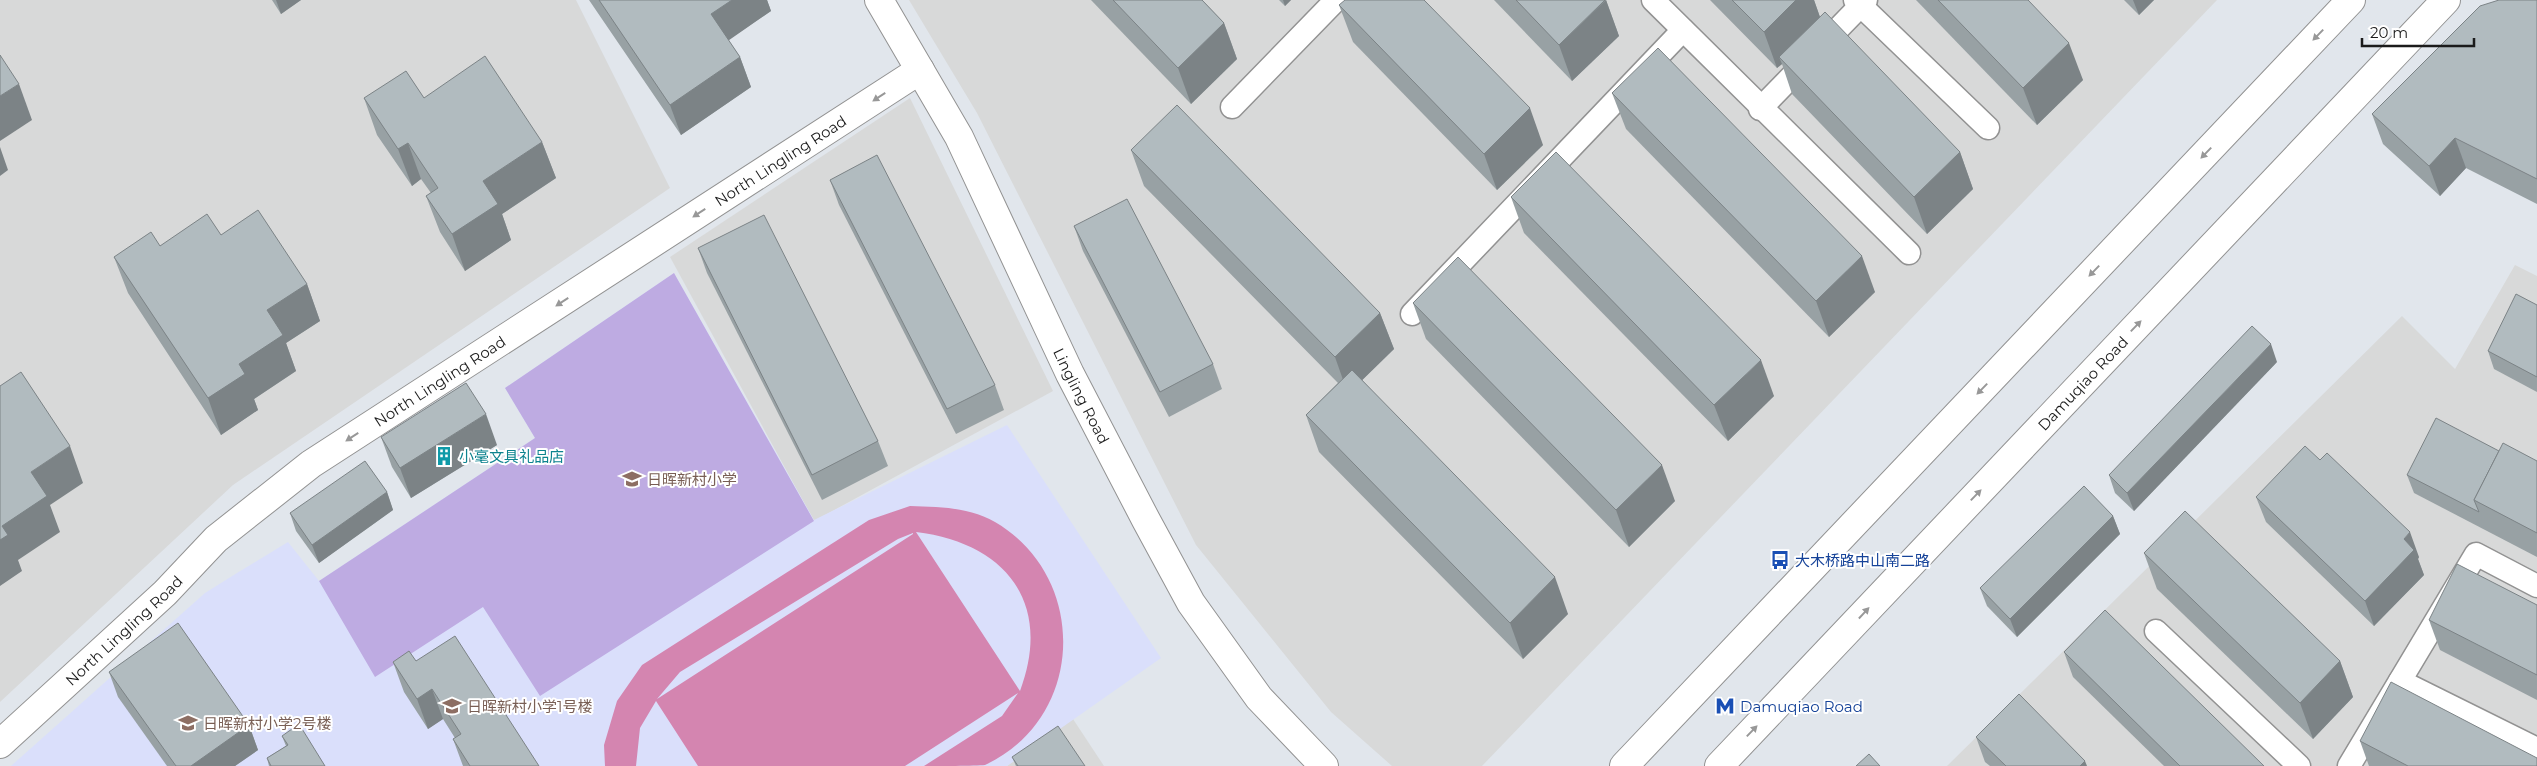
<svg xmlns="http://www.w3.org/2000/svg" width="2537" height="766" viewBox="0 0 2537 766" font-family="Montserrat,'Noto Sans SC',sans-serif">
<rect width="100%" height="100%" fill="#e1e6ec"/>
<g fill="#d8d9d9">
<path d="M0 0H576L670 188 233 485 0 702Z"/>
<path d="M909 0H2217L1482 766H1392L1331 712 1196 545 977 113Z"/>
<path d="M910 98 1053 391 814 521 670 257Z"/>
<path d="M2515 265 2537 276V766H1947L2402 316 2455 369Z"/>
<path d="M1073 719 1104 766H1007Z"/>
</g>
<path fill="#dadffb" d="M674 273 814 520 1007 425 1161 658 1007 766H11L205 593 237 573 288 542 319 581 535 438 505 388Z"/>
<path fill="#beabe2" d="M674 273 814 521 540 696 483 607 375 677 319 581 535 438 505 388Z"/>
<path fill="#d485b0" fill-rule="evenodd" d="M910 506C939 507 969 507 995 522 1089 577 1086 718 985 765 976 766 936 766 924 766L1002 716 1018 693 905 766H698L656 701 640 728 636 766H605L604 745 617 701 642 665 869 520ZM916 532C1006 543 1053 603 1020 691ZM913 533V534L657 699 680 672 898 539Z"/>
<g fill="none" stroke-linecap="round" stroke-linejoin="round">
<g stroke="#929292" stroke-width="25">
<g id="service">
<path d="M1653 0 1909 253"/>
<path d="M1855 0 1988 128"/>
<path d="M1232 107 1336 0"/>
<path d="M1760 109 1866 0"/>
<path d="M1412 314 1683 30"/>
<path d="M2156 631 2299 766"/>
<path d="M2400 681 2537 749"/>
<path d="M2349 766 2476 554 2537 586"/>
</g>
</g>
<g stroke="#929292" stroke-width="30">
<g id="minor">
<path id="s1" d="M879 0 959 137 1070 374 1146 520 1191 603 1259 698 1324 766"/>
<path id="s2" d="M0 744 165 593 216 539 311 464 920 70"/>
</g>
</g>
<g stroke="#929292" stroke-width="30">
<g id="tertiary">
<path d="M1624 766 2351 0"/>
<path id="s3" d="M1719 766 2446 0"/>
</g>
</g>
<use href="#service" stroke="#fff" stroke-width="22"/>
<use href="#minor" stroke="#fff" stroke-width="28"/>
<use href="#tertiary" stroke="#fff" stroke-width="28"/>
</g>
<g fill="#98a1a4">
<path d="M272 0H301L281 14Z"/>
<path d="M589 0H767L771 11 728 40 740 57 751 87 681 135Z"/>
<path d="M1091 0H1202L1224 23 1237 59 1191 104Z"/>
<path d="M1279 0H1291L1285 6Z"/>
<path d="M1494 0H1606L1619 36 1572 81Z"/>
<path d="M1710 0H1814L1820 17 1960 152 1973 189 1927 234 1792 94 1782 64 1777 68Z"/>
<path d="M1916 0H2028L2083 80 2037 125Z"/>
<path d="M2124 0H2154L2139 15Z"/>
<path d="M2537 0V204L2466 168 2440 196 2383 144 2372 114Z"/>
<path d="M1339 5 1543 145 1497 190 1353 42Z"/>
<path d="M1612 93 1875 292 1829 337 1626 129Z"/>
<path d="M364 98H424L542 142 556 178 502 214 511 240 465 271 440 232 426 196 431 193 421 179 412 186 377 135Z"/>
<path d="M1131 150 1380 313 1394 349 1362 380 1568 614 1523 659 1319 452 1306 415 1338 383 1144 186Z"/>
<path d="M830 180 995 385 1004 410 956 434 839 205Z"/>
<path d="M1511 197 1774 396 1728 441 1524 233Z"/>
<path d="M1074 226 1213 364 1222 389 1169 417 1083 251Z"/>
<path d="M221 235 307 284 320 321 286 343 296 371 254 399 258 410 221 435 128 293 114 257 160 246Z"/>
<path d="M698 248 878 441 888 466 822 500 707 273Z"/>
<path d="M1413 303 1675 501 1629 547 1426 339Z"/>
<path d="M2537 305V392L2494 369 2488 351Z"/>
<path d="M2277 362 2134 511 2115 493 2109 475Z"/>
<path d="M381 437 497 445 411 498 392 467Z"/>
<path d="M2499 451 2537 461V557L2414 493 2407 475Z"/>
<path d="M387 492 393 510 319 563 296 531 290 513Z"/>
<path d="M2256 497 2419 557 2418 559 2424 575 2374 626 2266 522Z"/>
<path d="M2113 516 2120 534 2017 637 1987 606 1980 588Z"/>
<path d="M2144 553 2340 661 2353 697 2313 739 2157 589Z"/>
<path d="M2537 605V700L2440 650 2429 620Z"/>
<path d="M2064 652 2264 766H2164L2073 677Z"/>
<path d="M416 661 539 766H463L453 739 455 738 443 719 428 729 404 692 393 662Z"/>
<path d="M109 672 249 725 258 750 235 766H167L118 697Z"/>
<path d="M282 736 325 766H269L267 758 286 746Z"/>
<path d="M1976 737 2087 766H1990L1985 762Z"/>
<path d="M2360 741 2537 766H2369Z"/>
<path d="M1012 757 1085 766H1016Z"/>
</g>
<g fill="#7c8386">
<path d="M276 0H301L281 14Z"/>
<path d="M732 0H767L771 11 722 45 711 14Z"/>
<path d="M1283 0H1291L1285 6Z"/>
<path d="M1606 0 1619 36 1572 81 1559 45Z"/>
<path d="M1796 0H1814L1822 23 1779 57 1782 64 1777 68 1764 32Z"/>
<path d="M2133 0H2154L2139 15Z"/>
<path d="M1224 23 1237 59 1191 104 1178 68Z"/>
<path d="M2069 43 2083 80 2037 125 2023 88Z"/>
<path d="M740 57 751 87 681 135 670 105Z"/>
<path d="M19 84 32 120 0 141V96Z"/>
<path d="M1530 108 1543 145 1497 190 1484 154Z"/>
<path d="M2455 138 2466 168 2440 196 2429 166Z"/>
<path d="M542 142 556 178 502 214 511 240 465 271 452 234 483 181Z"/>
<path d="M408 143 421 179 412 186 398 149Z"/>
<path d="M0 147 8 170 0 176Z"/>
<path d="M1960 152 1973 189 1927 234 1914 197Z"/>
<path d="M1862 256 1875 292 1829 337 1816 301Z"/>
<path d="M307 284 320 321 286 343 296 371 254 399 258 410 221 435 208 398 239 364 267 310Z"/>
<path d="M1380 313 1394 349 1348 394 1335 357Z"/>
<path d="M2271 344 2277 362 2134 511 2127 493Z"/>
<path d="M1761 360 1774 396 1728 441 1714 405Z"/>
<path d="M486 414 497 445 411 498 400 468Z"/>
<path d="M70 446 83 483 50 505 60 532 18 560 22 571 0 586V540L2 526 31 472Z"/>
<path d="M1662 465 1675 501 1629 547 1616 510Z"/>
<path d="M387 492 393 510 319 563 312 545Z"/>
<path d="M2113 516 2120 534 2017 637 2010 619Z"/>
<path d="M2410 532 2419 557 2418 559 2424 575 2374 626 2365 601 2404 539Z"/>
<path d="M1555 577 1568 614 1523 659 1510 623Z"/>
<path d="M2340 661 2353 697 2313 739 2300 703Z"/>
<path d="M432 689 443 719 428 729 417 699Z"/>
<path d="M249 725 258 750 235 766H191Z"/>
<path d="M2085 761 2087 766H2080Z"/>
</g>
<g fill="#b1bbbf" stroke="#7c8386">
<path d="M599 0H732L711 14 740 57 670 105Z"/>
<path d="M1113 0H1202L1224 23 1178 68Z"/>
<path d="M1345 0H1424L1530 108 1484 154 1339 5Z"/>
<path d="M1516 0H1605L1559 45Z"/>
<path d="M1732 0H1796L1764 32Z"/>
<path d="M1938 0H2028L2069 43 2023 88Z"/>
<path d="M2499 0H2537V179L2455 138 2429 166 2372 114 2480 6Z"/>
<path d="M1825 12 1960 152 1914 197 1779 57Z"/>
<path d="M1658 48 1862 256 1816 301 1612 93Z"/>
<path d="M0 55 19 84 0 96Z"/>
<path d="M485 56 542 142 483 181 498 204 452 234 426 196 438 188 408 143 398 149 364 98 406 71 424 98Z"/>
<path d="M1177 105 1380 313 1335 357 1131 150Z"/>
<path d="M1556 152 1761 360 1714 405 1511 197Z"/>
<path d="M877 155 995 385 947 409 830 180Z"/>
<path d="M1127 199 1213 364 1160 392 1074 226Z"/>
<path d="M258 210 307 284 267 310 283 335 239 364 245 374 208 398 114 257 151 232 160 246 207 214 221 235Z"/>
<path d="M764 215 878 441 812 475 698 248Z"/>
<path d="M1458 257 1662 465 1616 510 1413 303Z"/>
<path d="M2516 294 2537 305V377L2488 351Z"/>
<path d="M2252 326 2271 344 2127 493 2109 475Z"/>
<path d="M1352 370 1555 577 1510 623 1306 415Z"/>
<path d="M21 372 70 446 31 472 47 496 2 526 8 535 0 540V386Z"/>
<path d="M466 383 486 414 400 468 381 437Z"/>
<path d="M2436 418 2499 451 2474 500 2479 512 2407 475Z"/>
<path d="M2503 443 2537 461V533L2474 500Z"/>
<path d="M2305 446 2320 460 2327 453 2410 532 2404 539 2414 550 2365 601 2256 497Z"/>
<path d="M365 461 387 492 312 545 290 513Z"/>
<path d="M2084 486 2113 516 2010 619 1980 588Z"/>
<path d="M2185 511 2340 661 2300 703 2144 553Z"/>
<path d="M2457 564 2537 605V675L2429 620Z"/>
<path d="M2105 610 2264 766H2180L2064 652Z"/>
<path d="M178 623 249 725 191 766H176L109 672Z"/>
<path d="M455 636 539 766H470L453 739 461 734 432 689 417 699 393 662 409 651 416 661Z"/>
<path d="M2391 682 2537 758V766H2408L2360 741Z"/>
<path d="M2019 694 2085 761 2080 766H2006L1976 737Z"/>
<path d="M299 724 325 766H271L267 758 288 745 282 736Z"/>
<path d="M1058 726 1085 766H1018L1012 757Z"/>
<path d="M1869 754 1880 766H1856Z"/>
</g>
<defs><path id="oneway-solid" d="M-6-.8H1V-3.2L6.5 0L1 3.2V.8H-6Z" transform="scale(1.25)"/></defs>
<g fill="#989898">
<use href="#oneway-solid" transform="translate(2318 35) rotate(134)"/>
<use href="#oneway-solid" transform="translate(879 97) rotate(147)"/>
<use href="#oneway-solid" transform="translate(2206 153) rotate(134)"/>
<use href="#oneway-solid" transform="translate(699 213) rotate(147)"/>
<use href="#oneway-solid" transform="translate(2094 271) rotate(134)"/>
<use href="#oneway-solid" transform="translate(562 302) rotate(147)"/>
<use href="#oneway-solid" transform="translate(2136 326) rotate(-46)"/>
<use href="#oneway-solid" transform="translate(1982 389) rotate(134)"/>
<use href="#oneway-solid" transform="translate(352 437) rotate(147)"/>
<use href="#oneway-solid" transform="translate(1976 495) rotate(-46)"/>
<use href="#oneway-solid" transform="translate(1864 613) rotate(-47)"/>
<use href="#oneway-solid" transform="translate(1752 731) rotate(-46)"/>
</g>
<defs>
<g id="building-bare" transform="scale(1.5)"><path d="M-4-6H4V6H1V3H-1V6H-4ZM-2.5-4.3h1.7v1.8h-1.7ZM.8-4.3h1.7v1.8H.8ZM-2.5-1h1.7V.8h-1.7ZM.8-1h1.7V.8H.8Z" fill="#0f9aa8" stroke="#fff" stroke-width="2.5" paint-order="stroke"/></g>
<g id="school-bare" transform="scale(1.5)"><path d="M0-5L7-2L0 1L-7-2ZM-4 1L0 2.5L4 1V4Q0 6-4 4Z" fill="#8d6e63" stroke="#fff" stroke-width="2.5" paint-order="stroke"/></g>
<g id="bus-bare" transform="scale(1.5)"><path d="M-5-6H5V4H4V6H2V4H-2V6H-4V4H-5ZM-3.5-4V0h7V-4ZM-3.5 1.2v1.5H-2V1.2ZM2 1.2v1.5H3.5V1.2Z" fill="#1a4fb4" stroke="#fff" stroke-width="2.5" paint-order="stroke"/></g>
<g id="metro-bare" transform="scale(1.5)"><path d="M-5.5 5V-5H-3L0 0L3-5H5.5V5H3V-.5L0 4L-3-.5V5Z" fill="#1a4fb4" stroke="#fff" stroke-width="2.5" paint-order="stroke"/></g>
</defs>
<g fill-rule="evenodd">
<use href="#building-bare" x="444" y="456"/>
<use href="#school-bare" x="632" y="479"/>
<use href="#bus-bare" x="1780" y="560"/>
<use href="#school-bare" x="452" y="706"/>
<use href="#metro-bare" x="1725" y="706"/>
<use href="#school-bare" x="188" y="723"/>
</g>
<g text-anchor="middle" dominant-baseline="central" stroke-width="4" stroke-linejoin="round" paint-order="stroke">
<g font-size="15" fill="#1b1b1b" stroke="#fff">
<text stroke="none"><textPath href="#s2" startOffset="978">North Lingling Road</textPath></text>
<text stroke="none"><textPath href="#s2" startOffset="572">North Lingling Road</textPath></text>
<text stroke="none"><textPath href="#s3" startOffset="528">Damuqiao Road</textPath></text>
<text stroke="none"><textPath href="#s1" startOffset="445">Lingling Road</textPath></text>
<text stroke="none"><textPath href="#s2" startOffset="168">North Lingling Road</textPath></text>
</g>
<g font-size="15" fill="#0d838f" stroke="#fff" text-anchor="start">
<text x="459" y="456">小毫文具礼品店</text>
</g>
<g font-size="15" fill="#785e54" stroke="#fff" text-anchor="start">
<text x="647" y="479">日晖新村小学</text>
<text x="467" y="706">日晖新村小学1号楼</text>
<text x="203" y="723">日晖新村小学2号楼</text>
</g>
<g font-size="15" fill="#164399" stroke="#fff" text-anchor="start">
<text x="1795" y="560">大木桥路中山南二路</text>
<text x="1740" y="706">Damuqiao Road</text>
</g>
</g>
<path d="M2362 38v8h112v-8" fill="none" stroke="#1b1b1b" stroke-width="2.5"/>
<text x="2370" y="38" font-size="15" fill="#1b1b1b" stroke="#ffffff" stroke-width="4" paint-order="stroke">20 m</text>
</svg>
